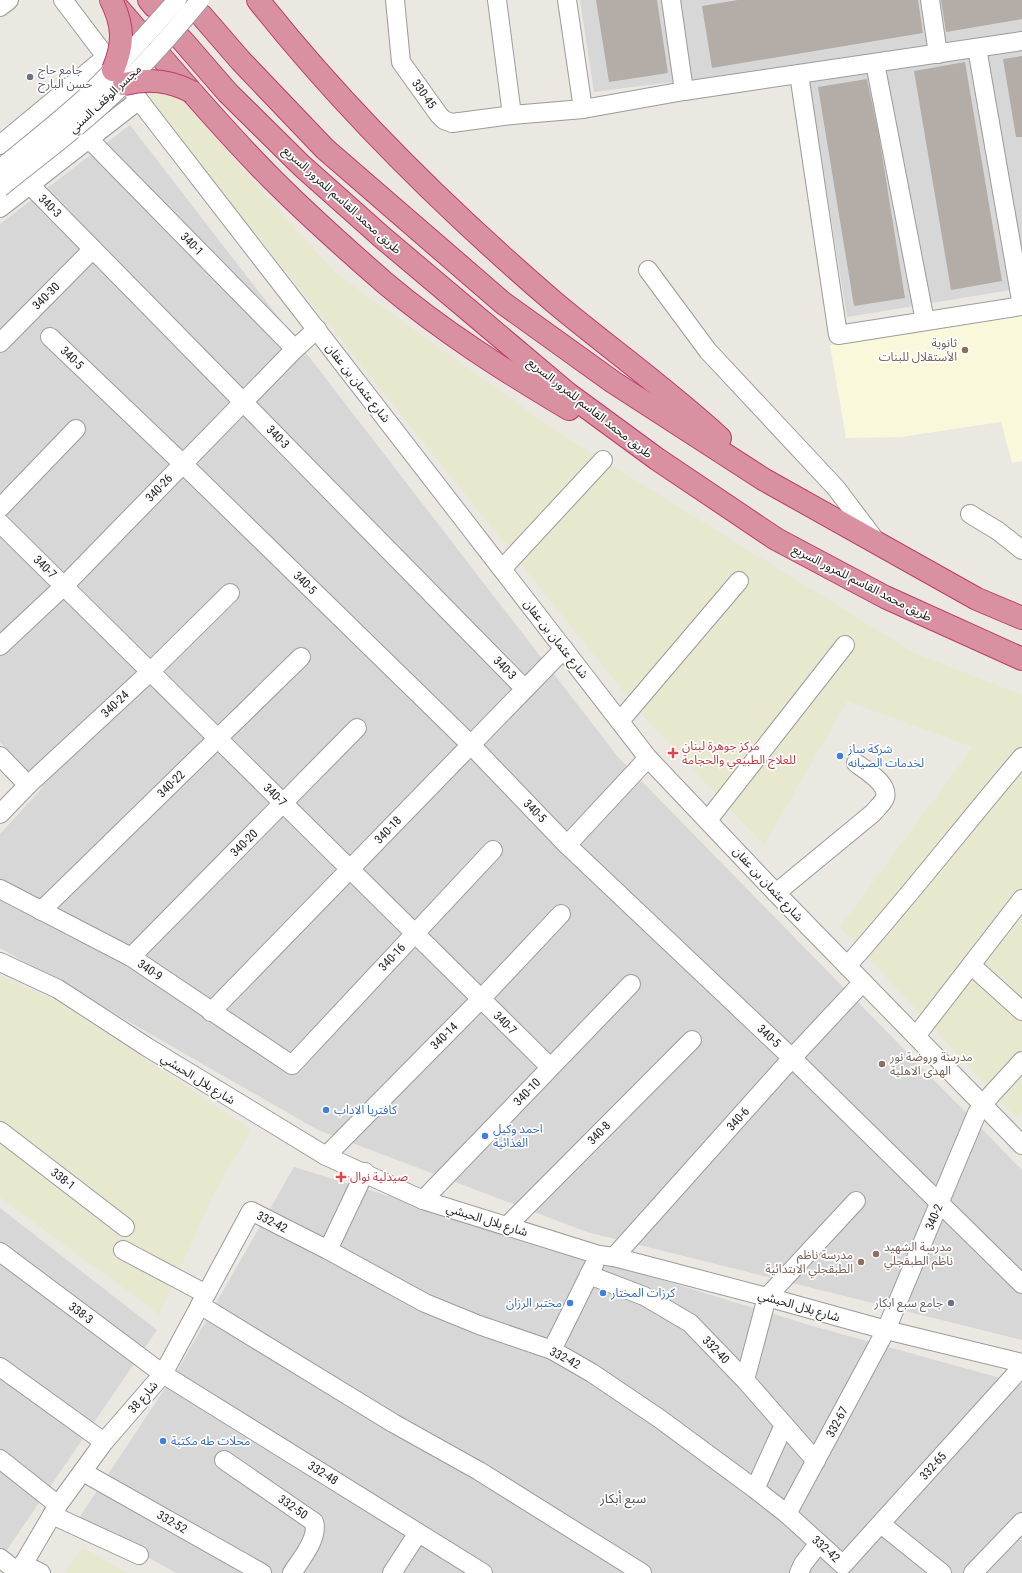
<svg xmlns="http://www.w3.org/2000/svg" width="1022" height="1573" viewBox="0 0 1022 1573" font-family="'Roboto Condensed','Noto Sans Arabic',sans-serif">
<rect width="100%" height="100%" fill="#ebe7e1"/>
<g fill="#d8d7d7">
<path d="M580 0H1022V288L847 317 806 65 594 92Z"/>
<path d="M130 125 618 757 1022 1170V1340L587 1232 318 1130 0 948V834L43 787 0 742V224Z"/>
<path d="M294 1167 809 1325 1022 1384V1573H176L79 1518 180 1366Z"/>
<path d="M0 1208 157 1330 0 1560Z"/>
</g>
<path fill="#faf8db" d="M1022 316V461L1012 463 1001 422 901 437 846 438 830 345Z"/>
<g fill="#e7e8ce">
<path d="M171 88 335 273 556 431 914 653 1022 695V1112L1016 1117 840 927 973 747 847 701 764 845 645 718 143 93Z"/>
<path d="M0 976 63 1004 251 1130 216 1189 159 1314 0 1197Z"/>
<path d="M83 1548 128 1573H64Z"/>
</g>
<g fill="#b3aca7">
<path d="M596 0H657L668 73 609 82Z"/>
<path d="M738 0H918L923 33 712 68 702 6Z"/>
<path d="M941 0H1022V19L946 32Z"/>
<path d="M1022 56V137H1016L1003 59Z"/>
<path d="M965 62 1002 281 951 290 914 71Z"/>
<path d="M867 79 879 136 905 298 854 306 818 87Z"/>
</g>
<g fill="none" stroke-linecap="round" stroke-linejoin="round">
<g stroke="#9b9b9b" stroke-width="20">
<g id="minor">
<path d="M63 0 107 58"/>
<path d="M395 0 401 62 439 115 444 120 452 123 512 115 583 109 684 91 1022 41"/>
<path d="M497 0 512 115"/>
<path d="M567 0 583 109"/>
<path d="M671 0 684 91"/>
<path d="M930 0 938 54"/>
<path d="M0 7 9 0"/>
<path d="M977 48 1022 306"/>
<path d="M875 63 925 321"/>
<path d="M799 74 838 335 1022 306"/>
<path d="M135 95 648 758 776 893 1022 1145"/>
<path d="M89 139 295 349"/>
<path d="M0 145 106 57"/>
<path d="M30 185 525 689"/>
<path d="M0 208 139 100"/>
<path d="M648 270 708 351 836 488 876 541"/>
<path d="M50 337 183 464 471 745 567 845 792 1058 1022 1284"/>
<path d="M0 343 93 249"/>
<path d="M0 508 76 429"/>
<path d="M970 514 998 531 1022 550"/>
<path d="M0 523 550 1067"/>
<path d="M502 569 603 460"/>
<path d="M0 646 64 586 295 349 317 329"/>
<path d="M620 721 739 581"/>
<path d="M0 756 28 785"/>
<path d="M0 814 28 785 150 672 230 593"/>
<path d="M708 820 845 645"/>
<path d="M567 845 648 758"/>
<path d="M0 889 131 957 292 1065 493 850"/>
<path d="M776 893 873 813C877 808 883 803 885 798 889 783 866 771 856 763"/>
<path d="M41 911 301 657"/>
<path d="M131 957 357 728"/>
<path d="M0 962 58 989 147 1047 326 1156 423 1200 599 1255 614 1257 767 1297 886 1330 1022 1363"/>
<path d="M971 965 1022 1011"/>
<path d="M847 966C908 898 963 826 1022 757"/>
<path d="M211 1012 564 649"/>
<path d="M916 1036 1022 899"/>
<path d="M0 1131 125 1227"/>
<path d="M326 1156 481 999 561 914"/>
<path d="M423 1200 631 984"/>
<path d="M507 1226 692 1040"/>
<path d="M123 1250 206 1294"/>
<path d="M328 1250 365 1172"/>
<path d="M0 1252 163 1374 483 1573"/>
<path d="M614 1257 792 1058 863 982"/>
<path d="M589 1275 644 1296 690 1323 745 1380 816 1461"/>
<path d="M200 1305 393 1423 479 1471 642 1573"/>
<path d="M552 1350 594 1265"/>
<path d="M0 1367 104 1442"/>
<path d="M745 1380 767 1297 856 1201"/>
<path d="M0 1459 58 1505"/>
<path d="M224 1460 314 1522C319 1538 301 1559 292 1573"/>
<path d="M83 1472 262 1573"/>
<path d="M755 1489 784 1425"/>
<path d="M787 1514 886 1330 977 1113 990 1096 1022 1061"/>
<path d="M52 1515 139 1555"/>
<path d="M881 1524 942 1573"/>
<path d="M0 1558 18 1572"/>
<path d="M23 1564 41 1573"/>
<path d="M18 1573 58 1505 104 1442 163 1374 251 1211 328 1250 425 1303 479 1325 552 1350 592 1373 660 1419 755 1489 787 1514 843 1565 1022 1367"/>
<path d="M392 1573 418 1533"/>
<path d="M799 1573 803 1564 819 1543"/>
<path d="M973 1573 1022 1522"/>
</g>
</g>
<g stroke="#be396d" stroke-width="24">
<g id="highway">
<path d="M111 0 144 38"/>
<path d="M149 0 154 6"/>
<path d="M258 0C346 111 447 210 554 302 609 348 668 390 720 438"/>
<path d="M202 16 241 61 325 149 503 303 613 382 763 479 977 599 1022 618"/>
<path d="M182 40 228 93 302 166 383 238 567 393 657 459 776 539 885 597 1022 659"/>
<path d="M156 51C193 94 232 139 272 179 308 215 346 249 385 283 442 331 505 371 569 409"/>
</g>
</g>
<use href="#minor" stroke="#fff" stroke-width="18"/>
<use href="#highway" stroke="#d991a2" stroke-width="22"/>
<g stroke="#9b9b9b" stroke-width="20" stroke-linecap="butt">
<g id="minor-bridge">
<path d="M0 169C30 144 61 120 89 94 120 64 149 32 177 0"/>
<path d="M0 188C42 154 86 122 124 84 151 58 176 29 200 0"/>
</g>
</g>
<g stroke="#be396d" stroke-width="24" stroke-linecap="butt">
<g id="highway-bridge">
<path d="M111 0C124 26 124 44 113 70"/>
<path d="M124 84C149 78 170 80 192 92"/>
</g>
</g>
<use href="#minor-bridge" stroke="#fff" stroke-width="18"/>
<use href="#highway-bridge" stroke="#d991a2" stroke-width="22"/>
</g>
<g fill="#6b7280" stroke="#fff" stroke-width="1.5">
<circle cx="30" cy="77" r="4"/>
<circle cx="951" cy="1303" r="4"/>
</g>
<g fill="#8d6e63" stroke="#fff" stroke-width="1.5">
<circle cx="965" cy="350" r="4"/>
<circle cx="882" cy="1064" r="4"/>
<circle cx="876" cy="1254" r="4"/>
<circle cx="861" cy="1262" r="4"/>
</g>
<g fill="#e0444e" stroke="#fff" stroke-width="1.5">
<path d="M671 747h4v4h4v4h-4v4h-4v-4h-4v-4h4z"/>
<path d="M339 1171h4v4h4v4h-4v4h-4v-4h-4v-4h4z"/>
</g>
<g fill="#3f7fe0" stroke="#fff" stroke-width="1.5">
<circle cx="840" cy="756" r="4"/>
<circle cx="326" cy="1110" r="4"/>
<circle cx="485" cy="1136" r="4"/>
<circle cx="603" cy="1293" r="4"/>
<circle cx="570" cy="1303" r="4"/>
<circle cx="163" cy="1441" r="4"/>
</g>
<g text-anchor="middle" dominant-baseline="central" stroke-width="3.5" stroke-linejoin="round" paint-order="stroke">
<g font-size="12" fill="#5b616d" stroke="#fff" text-anchor="start">
<text x="38" y="70">جامع حاج<tspan x="38" dy="14">حسن البارح</tspan></text>
<text x="943" y="1303" text-anchor="end">جامع سبع ابكار</text>
</g>
<g font-size="12" fill="#1a1a1a" stroke="#fff">
<text transform="translate(424 94) rotate(55)">330-45</text>
<text transform="translate(105 99) rotate(-43)">مجسر الوقف السني</text>
<text transform="translate(342 200) rotate(42)">طريق محمد القاسم للمرور السريع</text>
<text transform="translate(50 206) rotate(45)">340-3</text>
<text transform="translate(192 244) rotate(46)">340-1</text>
<text transform="translate(46 296) rotate(-45)">340-30</text>
<text transform="translate(72 358) rotate(44)">340-5</text>
<text transform="translate(358 383) rotate(52)">شارع عثمان بن عفان</text>
<text transform="translate(590 408) rotate(38)">طريق محمد القاسم للمرور السريع</text>
<text transform="translate(278 437) rotate(46)">340-3</text>
<text transform="translate(159 488) rotate(-46)">340-26</text>
<text transform="translate(45 567) rotate(45)">340-7</text>
<text transform="translate(305 583) rotate(44)">340-5</text>
<text transform="translate(862 583) rotate(27)">طريق محمد القاسم للمرور السريع</text>
<text transform="translate(556 639) rotate(52)">شارع عثمان بن عفان</text>
<text transform="translate(505 668) rotate(46)">340-3</text>
<text transform="translate(115 704) rotate(-43)">340-24</text>
<text transform="translate(171 784) rotate(-44)">340-22</text>
<text transform="translate(275 795) rotate(45)">340-7</text>
<text transform="translate(535 811) rotate(46)">340-5</text>
<text transform="translate(388 830) rotate(-46)">340-18</text>
<text transform="translate(244 843) rotate(-45)">340-20</text>
<text transform="translate(768 884) rotate(47)">شارع عثمان بن عفان</text>
<text transform="translate(392 957) rotate(-47)">340-16</text>
<text transform="translate(150 970) rotate(34)">340-9</text>
<text transform="translate(505 1023) rotate(45)">340-7</text>
<text transform="translate(444 1036) rotate(-45)">340-14</text>
<text transform="translate(769 1036) rotate(43)">340-5</text>
<text transform="translate(198 1079) rotate(32)">شارع بلال الحبشي</text>
<text transform="translate(527 1092) rotate(-46)">340-10</text>
<text transform="translate(738 1119) rotate(-48)">340-6</text>
<text transform="translate(599 1133) rotate(-45)">340-8</text>
<text transform="translate(63 1179) rotate(38)">338-1</text>
<text transform="translate(934 1217) rotate(-67)">340-2</text>
<text transform="translate(487 1220) rotate(17)">شارع بلال الحبشي</text>
<text transform="translate(272 1222) rotate(27)">332-42</text>
<text transform="translate(799 1306) rotate(16)">شارع بلال الحبشي</text>
<text transform="translate(81 1313) rotate(37)">338-3</text>
<text transform="translate(716 1350) rotate(46)">332-40</text>
<text transform="translate(565 1358) rotate(28)">332-42</text>
<text transform="translate(143 1397) rotate(-49)">شارع 38</text>
<text transform="translate(837 1422) rotate(-62)">332-67</text>
<text transform="translate(933 1466) rotate(-48)">332-65</text>
<text transform="translate(323 1473) rotate(32)">332-48</text>
<text transform="translate(293 1507) rotate(35)">332-50</text>
<text transform="translate(172 1522) rotate(30)">332-52</text>
<text transform="translate(826 1549) rotate(42)">332-42</text>
</g>
<g font-size="12" fill="#785e54" stroke="#fff" text-anchor="end">
<text x="957" y="343">ثانوية<tspan x="957" dy="14">الأستقلال للبنات</tspan></text>
<text x="890" y="1057" text-anchor="start">مدرسة وروضة نور<tspan x="890" dy="14">الهدى الاهلية</tspan></text>
<text x="884" y="1247" text-anchor="start">مدرسة الشهيد<tspan x="884" dy="14">ناظم الطبقجلي</tspan></text>
<text x="853" y="1255">مدرسة ناظم<tspan x="853" dy="14">الطبقجلي الابتدائية</tspan></text>
</g>
<g font-size="12" fill="#be3a42" stroke="#fff" text-anchor="start">
<text x="682" y="746">مركز جوهرة لبنان<tspan x="682" dy="14">للعلاج الطبيعي والحجامة</tspan></text>
<text x="350" y="1177">صيدلية نوال</text>
</g>
<g font-size="12" fill="#366cbe" stroke="#fff" text-anchor="start">
<text x="848" y="749">شركة ساز<tspan x="848" dy="14">لخدمات الصيانه</tspan></text>
<text x="334" y="1110">كافتريا الاداب</text>
<text x="493" y="1129">احمد وكيل<tspan x="493" dy="14">الغذائية</tspan></text>
<text x="611" y="1293">كرزات المختار</text>
<text x="562" y="1303" text-anchor="end">مختبر الرزان</text>
<text x="171" y="1441">محلات طه مكتبة</text>
</g>
<g font-size="13" fill="#4d4d4d" stroke="#fff">
<text x="623" y="1498">سبع أبكار</text>
</g>
</g>
</svg>
